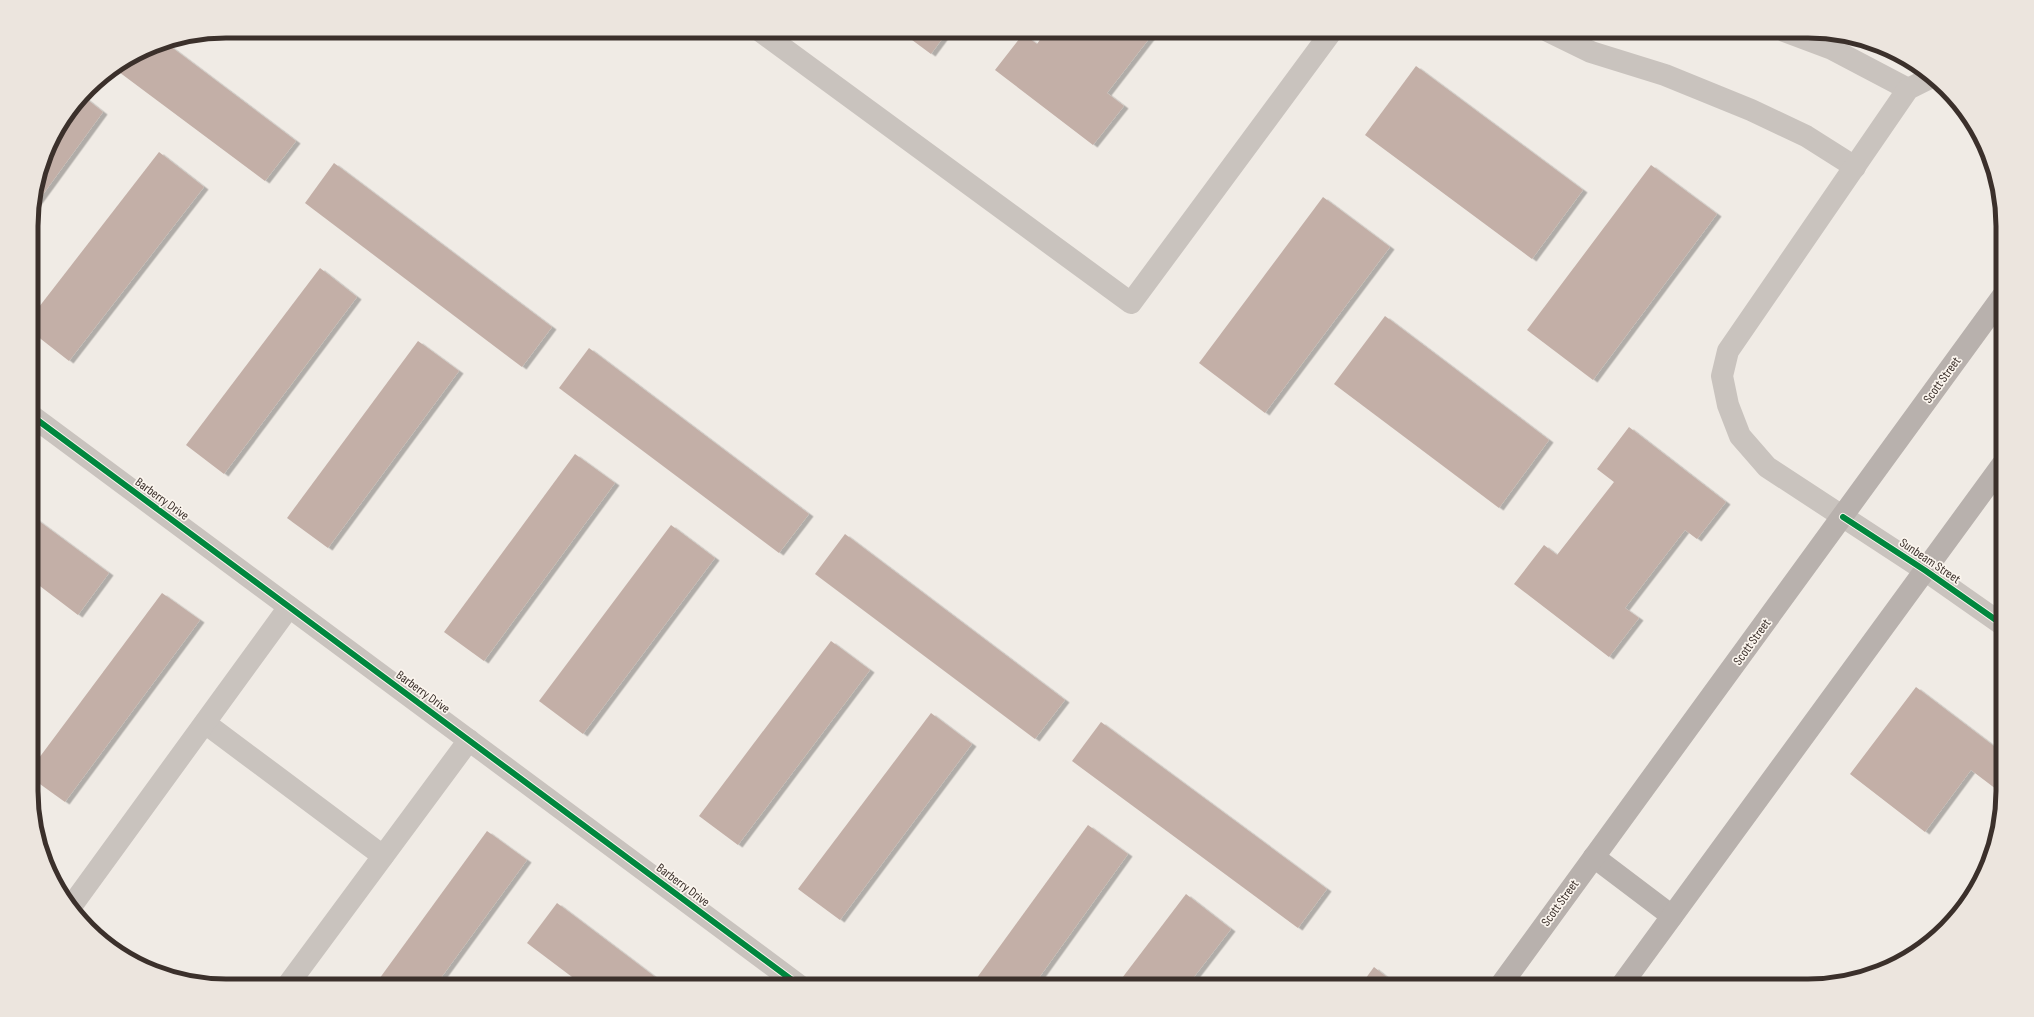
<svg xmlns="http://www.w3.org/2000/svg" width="2034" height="1017" viewBox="0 0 2034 1017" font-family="'Sofia Sans Condensed',sans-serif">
<defs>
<filter id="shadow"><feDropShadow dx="4.5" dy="2.5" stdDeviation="0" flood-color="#0004"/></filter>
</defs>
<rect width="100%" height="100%" fill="#f0ebe5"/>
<g fill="#c3afa7" filter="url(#shadow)">
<path d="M900 31H948L931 54Z"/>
<path d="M1046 31H1155L1107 93 1124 106 1093 145 995 70 1023 34 1037 44Z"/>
<path d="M166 43 296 141 265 181 115 69 152 46Z"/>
<path d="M1416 66 1583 190 1532 259 1365 135Z"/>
<path d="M84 97 103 112 33 208 51 140Z"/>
<path d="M159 152 204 187 69 361 32 332V316Z"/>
<path d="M334 163 552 327 522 367 305 203Z"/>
<path d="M1651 165 1717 214 1593 380 1527 330Z"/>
<path d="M1323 197 1390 247 1265 413 1199 363Z"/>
<path d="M320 268 357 297 224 474 186 445Z"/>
<path d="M1385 316 1549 440 1499 508 1334 384Z"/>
<path d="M418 341 459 371 328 548 287 518Z"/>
<path d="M589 348 809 514 779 553 559 388Z"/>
<path d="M1629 427 1726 502 1697 539 1685 530 1625 608 1639 618 1609 657 1514 584 1544 545 1557 555 1614 482 1597 469Z"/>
<path d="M575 454 615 483 484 661 444 632Z"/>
<path d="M32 516 109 573 78 615 32 580Z"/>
<path d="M671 525 715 558 583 734 539 701Z"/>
<path d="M845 534 1065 700 1035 739 815 574Z"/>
<path d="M162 593 200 620 65 802 33 779V766Z"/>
<path d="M831 641 870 670 738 845 699 816Z"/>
<path d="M1916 687 2003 753V780L1996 789 1971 770 1925 832 1850 774Z"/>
<path d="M931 713 972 744 840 920 798 889Z"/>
<path d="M1101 722 1327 889 1298 928 1072 761Z"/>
<path d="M1088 825 1128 854 1033 986H971Z"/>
<path d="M487 831 527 860 435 986H374Z"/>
<path d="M1186 894 1231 929 1187 986H1116Z"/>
<path d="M557 903 667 986H584L527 943Z"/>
<path d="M1374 967 1398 986H1360Z"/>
</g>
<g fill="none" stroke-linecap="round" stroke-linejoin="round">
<g stroke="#c9c3be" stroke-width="22">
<path d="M760 31 1131 303 1332 31"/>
<path d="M1548 31 1591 52 1665 75 1751 110 1806 136 1855 167"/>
<path d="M1784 31 1832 49 1908 89"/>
<path d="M1932 77 1908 89 1728 351 1722 376 1728 405 1740 436 1767 467 1926 571 2003 625"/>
<path d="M32 416 800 986"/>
<path d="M205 723 383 856"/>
<path d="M70 908 289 607"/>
<path d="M287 986 469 740"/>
</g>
<g stroke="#b8b1ad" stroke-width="22">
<path d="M1594 857 1672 916"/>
<path d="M1500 986 2002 297"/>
<path d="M1621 986 2002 465"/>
</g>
<g stroke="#fbf5ee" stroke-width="8">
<g id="cycleway">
<path d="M32 416 800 986"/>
<path d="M1843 517 1926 571 2003 625"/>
</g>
</g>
<use href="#cycleway" stroke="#00873e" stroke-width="6"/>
</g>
<g text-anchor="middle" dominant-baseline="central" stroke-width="3.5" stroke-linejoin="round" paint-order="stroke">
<g font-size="13" fill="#3b302b" stroke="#fbf5ee">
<text transform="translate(1942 380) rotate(-54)">Scott Street</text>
<text transform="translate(162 499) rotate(36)">Barberry Drive</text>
<text transform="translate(1930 561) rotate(34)">Sunbeam Street</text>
<text transform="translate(1752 642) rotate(-54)">Scott Street</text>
<text transform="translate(423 692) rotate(36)">Barberry Drive</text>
<text transform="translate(683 885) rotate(37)">Barberry Drive</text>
<text transform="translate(1560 903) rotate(-54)">Scott Street</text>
</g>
</g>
<path d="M0 0H2034V1017H0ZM226 38H1808A188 188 0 0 1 1996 226V791A188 188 0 0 1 1808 979H226A188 188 0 0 1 38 791V226A188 188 0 0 1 226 38Z" fill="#ece5de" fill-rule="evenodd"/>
<path fill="none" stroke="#3b302b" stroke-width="5" d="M226 38H1808A188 188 0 0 1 1996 226V791A188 188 0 0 1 1808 979H226A188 188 0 0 1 38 791V226A188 188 0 0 1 226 38Z"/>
</svg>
